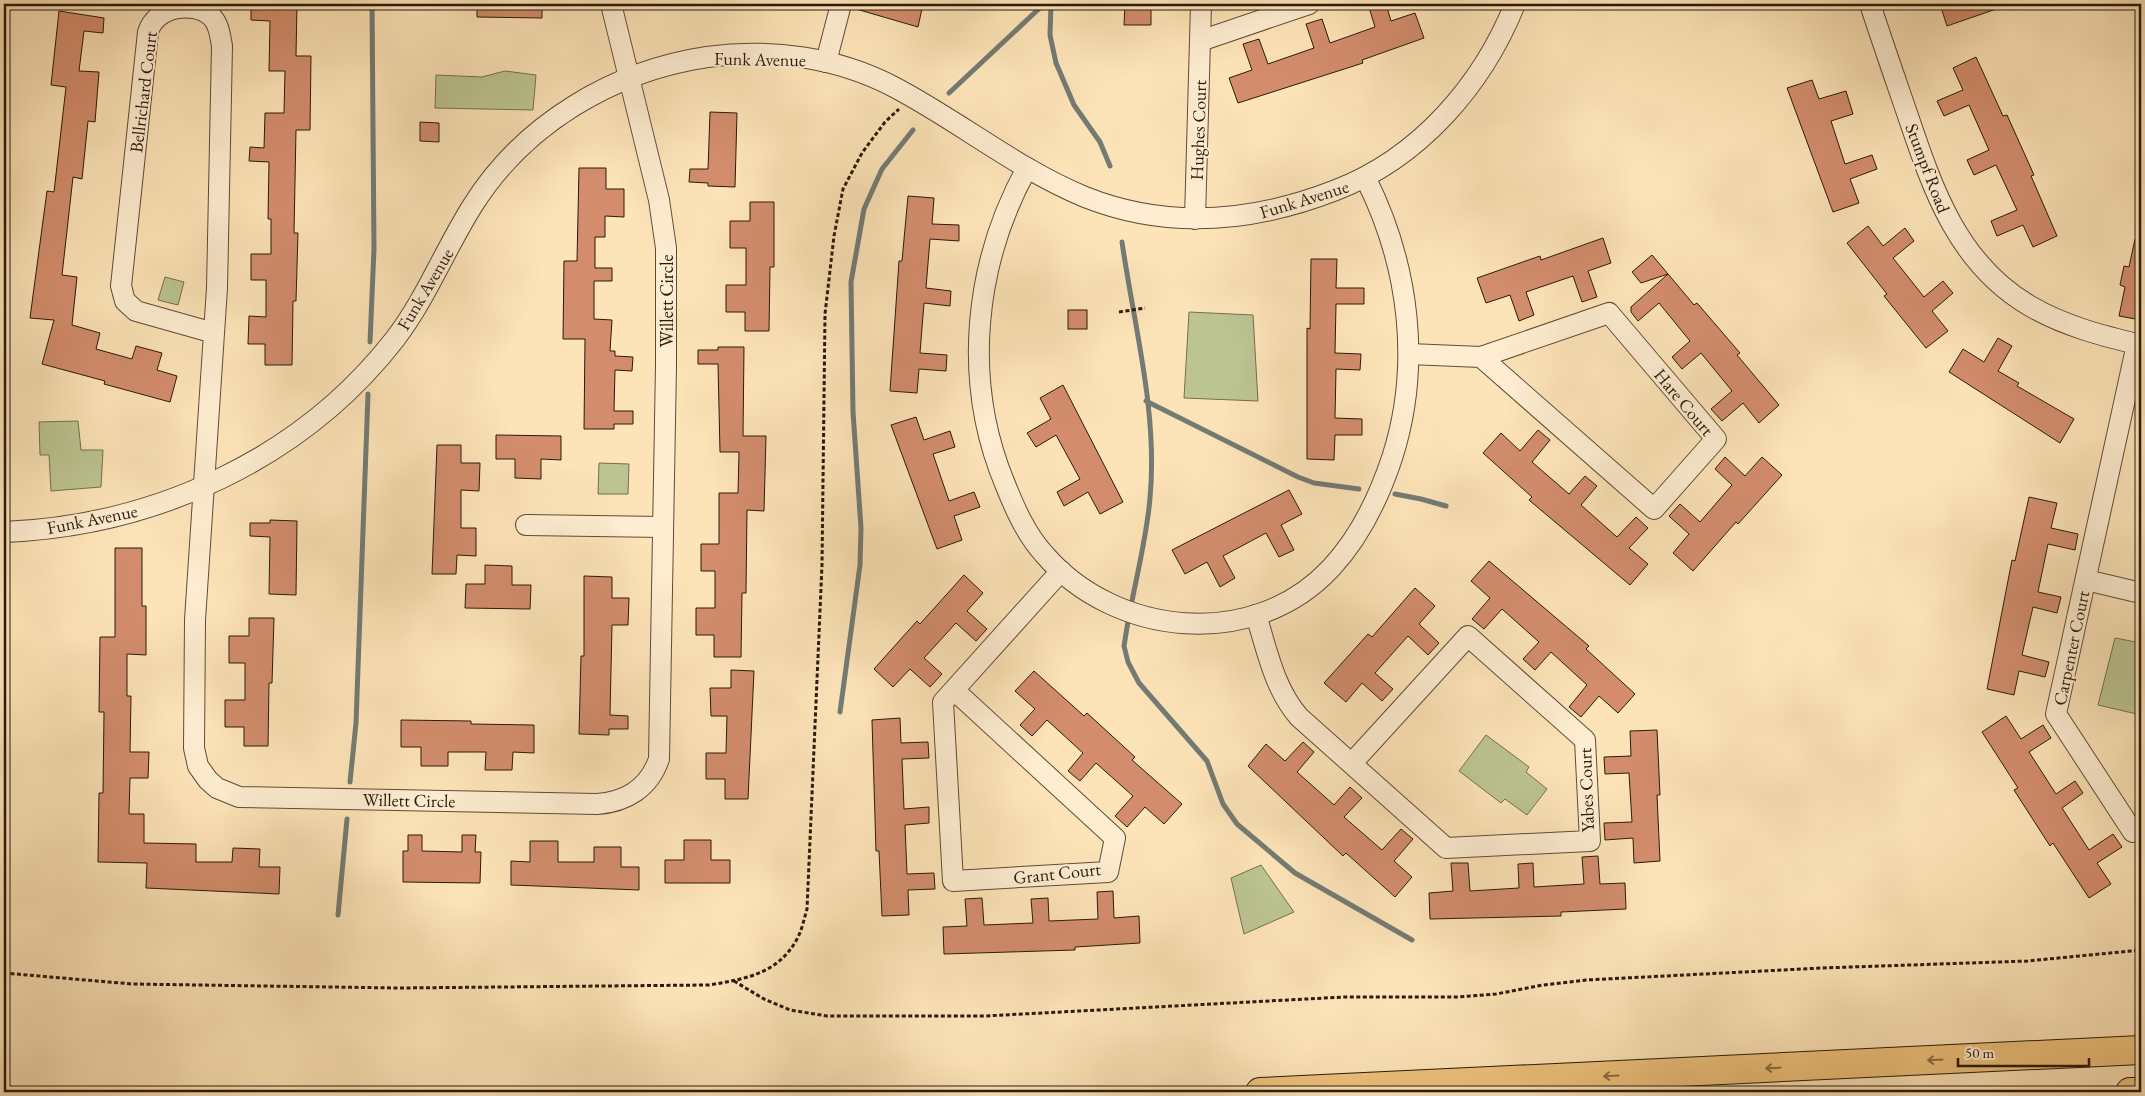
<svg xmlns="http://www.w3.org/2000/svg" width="2145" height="1096" viewBox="0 0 2145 1096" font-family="'EB Garamond',serif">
<rect width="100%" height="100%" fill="#fde4b8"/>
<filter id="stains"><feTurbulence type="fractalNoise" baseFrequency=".004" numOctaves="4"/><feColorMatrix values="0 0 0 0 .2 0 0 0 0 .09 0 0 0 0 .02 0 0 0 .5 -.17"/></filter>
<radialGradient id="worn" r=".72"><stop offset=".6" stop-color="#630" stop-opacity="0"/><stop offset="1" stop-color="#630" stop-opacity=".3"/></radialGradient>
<g fill="#bcc592" stroke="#72704e">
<path d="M505 71 536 75 533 110 435 108 436 75 482 77Z"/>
<path d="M165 277 184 282 178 305 158 300Z"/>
<path d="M1189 312 1253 315 1258 401 1184 398Z"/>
<path d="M78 421 81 450H103L101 487 51 491 49 455H40L39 422Z"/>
<path d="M599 463 629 464 628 494H598Z"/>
<path d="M2115 638 2141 643V715L2098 705Z"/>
<path d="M1486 735 1529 767 1526 772 1547 789 1527 815 1505 799 1501 803 1459 771Z"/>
<path d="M1261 865 1294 912 1244 934 1231 878Z"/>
</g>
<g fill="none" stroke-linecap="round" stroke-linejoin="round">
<g stroke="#737b74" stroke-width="5">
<path d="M1051 4 1050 35 1056 63 1074 105 1100 142 1110 166"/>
<path d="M949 93 1044 4"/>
<path d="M1122 242C1134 326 1158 412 1150 498 1147 534 1138 570 1131 606"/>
<path d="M370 342 374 249 372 4"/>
<path d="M1146 401 1298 477 1314 483 1359 489"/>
<path d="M1395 494 1421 499 1446 506"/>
<path d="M1129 615 1124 646 1128 662 1139 683 1207 761 1223 804 1237 824 1295 873 1412 940"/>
<path d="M840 712 860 565 861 528 853 412 851 282 864 209 882 169 913 130"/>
<path d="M350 782 356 723 368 394"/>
<path d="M338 915 347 819"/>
</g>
</g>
<g fill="#d38d6d" stroke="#291a0a">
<path d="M251 4H297L296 56H311L310 130H296L294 233H298L296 301H293L292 365H265V344H248L249 316 266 317V280H251V254H271V219H268L269 162 249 161 250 147 264 148 265 113H284L285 71H269L270 21 251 20Z"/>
<path d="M477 4H542V18L477 17Z"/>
<path d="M857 4H923L918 27 856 9Z"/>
<path d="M1125 4H1151V25H1124Z"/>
<path d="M1368 4H1386L1391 21 1415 13 1424 38 1362 60 1363 63 1238 103 1229 78 1252 70 1243 44 1259 39 1268 64 1314 48 1306 24 1322 19 1330 43 1375 27Z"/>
<path d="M1940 4H2005V6L1947 26Z"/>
<path d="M59 11 104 18 103 33 84 31 79 71 99 72 95 122 88 121 82 179 73 177 62 275 77 277 72 325 100 333 96 349 132 359 136 346 162 353 157 370 177 376 170 402 104 384 105 381 42 364 54 320 30 318 47 191 54 192 66 87 51 85Z"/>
<path d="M1976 57 2003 116 2007 115 2034 175 2031 176 2057 236 2033 247 2023 225 1997 236 1991 221 2017 210 1996 165 1974 175 1967 160 1989 150 1969 105 1944 116 1937 101 1963 90 1953 68Z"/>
<path d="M1812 80 1819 99 1846 91 1853 114 1831 121 1845 164 1872 155 1877 169 1850 179 1859 203 1833 212 1787 88Z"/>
<path d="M710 112 737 113 735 187 708 186V183L689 182 690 169H708Z"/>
<path d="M420 122 439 123V142L420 141Z"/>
<path d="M579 168H606V189H624V217L605 216V237H595V268H612V281H594V319L612 320 610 351H615V356L633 357 632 371 615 370 614 411H633V424H614V429H584L585 339H563L564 261H577Z"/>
<path d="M908 196 934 198 932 224 959 225V241L930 239 926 288 951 291 950 306 924 303 920 353 947 355 946 371 919 369 917 393 890 391 899 261H902Z"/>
<path d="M750 202H774V267H770L769 331H745V312H726V285H746V248H730V221H750Z"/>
<path d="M1868 226 1883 246 1905 228 1914 241 1893 258 1924 297 1943 281 1953 293 1932 311 1948 331 1926 348 1884 296 1887 294 1847 243Z"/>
<path d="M1603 238 1611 263 1588 271 1597 297 1582 302 1573 276 1526 292 1534 315 1519 321 1510 295 1486 303 1477 278 1540 256 1541 260Z"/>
<path d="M2135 239H2141V320L2119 316 2125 287 2120 285 2124 266 2129 267Z"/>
<path d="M1652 255 1668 274 1641 283 1632 272Z"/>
<path d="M1311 259H1337L1336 288H1364V304H1336L1335 353 1361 354 1360 370 1336 369 1335 418 1362 419V435H1335L1334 460 1307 459V328L1310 329Z"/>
<path d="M1668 274 1694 305 1697 303 1740 353 1737 355 1779 405 1759 423 1743 403 1722 421 1711 409 1732 391 1701 353 1682 369 1672 357 1690 341 1659 303 1638 321 1631 312V307Z"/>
<rect x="1068" y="310" width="19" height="19"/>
<path d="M1998 338 2012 346 1998 371 2019 383 2017 386 2074 419 2060 443 1949 372 1963 349 1984 362Z"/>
<path d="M718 347H744L743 436H766L764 511 747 510 746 593H742L741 657H714V635H696V608H715V571H701V544H719V493H738L739 452H720L718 364H698V350H718Z"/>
<path d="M1063 385 1123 502 1100 514 1088 492 1064 506 1057 492 1080 479 1056 435 1036 447 1027 433 1051 419 1040 398Z"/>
<path d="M916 417 924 440 950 431 955 447 933 454 949 501 974 492 980 507 954 516 962 540 937 549 891 425Z"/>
<path d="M1538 430 1550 440 1532 462 1569 494 1585 476 1597 486 1581 505 1617 537 1636 517 1648 528 1629 548 1648 564 1630 585 1529 500 1532 497 1483 453 1501 433 1520 451Z"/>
<path d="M496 435 561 436V460L541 459V479L515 478V459H496Z"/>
<path d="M437 445H461V463H480L479 491 461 490V528H476V556L457 555 456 574H432Z"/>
<path d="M1725 457 1745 476 1762 457 1782 475 1738 524 1736 522 1693 571 1673 553 1689 534 1669 516 1680 504 1700 522 1732 485 1715 469Z"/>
<path d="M1289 490 1302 514 1281 525 1294 550 1279 557 1266 533 1223 556 1235 578 1220 587 1207 562 1185 574 1172 550Z"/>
<path d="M2029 497 2057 503 2051 528 2078 534 2075 550 2048 544 2038 592 2061 597 2057 613 2033 607 2022 655 2049 662 2045 677 2019 671 2014 695 1987 689 2012 560 2015 561Z"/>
<path d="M270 520 297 521 296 595 269 594 270 537 250 536V523H270Z"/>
<path d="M115 548H142V606H146V655L127 654V696H131L130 752H149L148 778H130L129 814H144V843L196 844V862H232L233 848 260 849 259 867H280L279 894 146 888 147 863 98 862 99 793H103L104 712H99L100 637H115Z"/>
<path d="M1489 561 1589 646 1586 649 1635 694 1618 713 1599 696 1581 717 1569 707 1587 685 1551 652 1535 670 1523 659 1539 642 1502 609 1484 629 1472 619 1490 598 1471 581Z"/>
<path d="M485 565 512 566V585H531L530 609 465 608 466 584H485Z"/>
<path d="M964 575 983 593 967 611 987 629 976 641 956 623 924 658 942 674 930 687 910 669 893 687 874 669 917 621 920 624Z"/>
<path d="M584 576 612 577V598H629L628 625H612L610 715 628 716V729H609V735L579 734 581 656H584Z"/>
<path d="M1415 588 1435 606 1419 624 1439 643 1428 655 1408 636 1375 673 1393 689 1382 701 1362 683 1346 702 1324 683 1368 634 1372 637Z"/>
<path d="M249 618H274L272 683H269L268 746H244V727H225V700H245V663H229V636H249Z"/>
<path d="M731 670 754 671 748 799H725V779H706V753H726L727 716H711L710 688H731Z"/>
<path d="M1034 671 1084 716 1087 713 1135 757 1132 760 1182 804 1164 824 1145 807 1127 827 1115 816 1133 796 1096 763 1080 781 1068 771 1083 753 1047 720 1032 736 1020 725 1035 709 1015 691Z"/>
<path d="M2006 716 2021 739 2043 725 2051 738 2029 752 2056 794 2075 781 2083 793 2062 808 2089 850 2113 834 2122 847 2097 863 2111 884 2089 898 2053 843 2050 846 2014 790 2018 788 1982 732Z"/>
<path d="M900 718 901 743 928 742 929 758 902 759 904 809 929 807V823L905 825 907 874 934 873 935 889 908 890 909 915 882 916 879 851H876L872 720Z"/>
<path d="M401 720 471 721V724L534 725V753L513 752 512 770H485L486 752H448V766H421V747H401Z"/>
<path d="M1657 730 1660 795H1657L1660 861 1634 863 1633 838 1605 840 1604 823 1632 822 1629 773 1605 774 1604 757 1631 756 1630 731Z"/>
<path d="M1303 742 1314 752 1297 772 1334 805 1350 787 1362 798 1344 817 1382 850 1401 829 1413 839 1394 861 1412 877 1395 897 1346 853 1343 856 1248 766 1266 744 1285 761Z"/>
<path d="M408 835H422V851L462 852V835H476L475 852H481L480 883 403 882V851H408Z"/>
<path d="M684 840H711V860H730V883H665V860H684Z"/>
<path d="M530 841H558V862H594V847H621V867H639V890L511 885V861L530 862Z"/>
<path d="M1598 856 1600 884 1625 883 1626 909 1561 912V916L1430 919 1429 893 1453 891 1451 863H1468L1470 891 1519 888 1518 864 1533 863 1534 887 1584 884 1582 857Z"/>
<path d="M1113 891 1114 918 1139 916 1140 943 1075 947V950L944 954 943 927 967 926 965 899 982 898 984 925 1033 923 1031 899 1048 898 1049 921 1098 919 1097 892Z"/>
</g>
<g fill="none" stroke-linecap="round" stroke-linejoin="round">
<g stroke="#5e4c36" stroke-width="22">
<g id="minor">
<path d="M1870 4C1882 41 1895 78 1908 116 1933 190 1958 264 2030 306 2064 326 2103 336 2141 345"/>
<path d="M1200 41 1309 4"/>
<path d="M826 62 841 4"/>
<path d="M1027 168C974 264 962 381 1005 484 1015 509 1026 534 1044 554 1115 637 1254 651 1331 568 1359 538 1379 497 1392 458 1422 365 1409 265 1366 179"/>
<path d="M1195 219 1201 4"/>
<path d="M214 333 217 288 222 46C220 35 219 24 211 16 192 0 156 7 148 32L121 286 125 301 136 311 214 333 195 620 194 748 198 766 208 780 217 788 239 797 597 804C626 802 649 788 659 759L666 365V248L659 200 611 4"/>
<path d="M2137 344 2056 714 2133 832 2141 826"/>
<path d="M1409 354 1481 357 1654 509 1716 439 1609 313 1481 357"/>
<path d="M526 525 663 527"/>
<path d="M4 532C154 526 301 460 395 339 427 297 445 249 473 205 524 124 613 71 707 57 770 48 837 57 894 87 959 121 1017 169 1085 197 1168 230 1254 222 1336 190 1419 158 1482 86 1515 4"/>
<path d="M2086 580 2141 593"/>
<path d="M1256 615C1267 650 1274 688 1299 717L1446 848 1590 841 1585 740 1468 636 1352 763"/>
<path d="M954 690 1115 838 1108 872 953 881 943 702 1061 571"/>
</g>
</g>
<g stroke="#291a0a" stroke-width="30">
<g id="highway">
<path d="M1260 1092 2141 1050"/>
<path d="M2130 1092H2141"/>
</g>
</g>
<g stroke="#291a0a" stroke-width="3" stroke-dasharray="4 2.5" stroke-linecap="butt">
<path d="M1119 312 1145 308"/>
<path d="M4 973 132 984 398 988 709 985C745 979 778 974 797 939 802 930 804 919 807 909L822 565 825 314 834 236 843 189 862 153 885 122 899 109"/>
<path d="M734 981 764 999 790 1010 827 1016H985L1344 997H1457L1496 994 1543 985 1586 980 1822 968 2028 961 2141 950"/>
</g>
<use href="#minor" stroke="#feedd1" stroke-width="20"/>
<use href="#highway" stroke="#eec27c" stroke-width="28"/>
</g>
<defs><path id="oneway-shaft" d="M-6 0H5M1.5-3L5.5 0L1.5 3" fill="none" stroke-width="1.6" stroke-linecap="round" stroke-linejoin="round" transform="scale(1.25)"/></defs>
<g stroke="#8c6e43">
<use href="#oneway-shaft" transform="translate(1935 1060) rotate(177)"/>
<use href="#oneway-shaft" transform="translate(1773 1068) rotate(177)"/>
<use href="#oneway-shaft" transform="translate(1611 1076) rotate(177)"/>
</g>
<g text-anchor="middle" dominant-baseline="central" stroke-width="4" stroke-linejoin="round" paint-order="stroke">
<g font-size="18" fill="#291a0a" stroke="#feedd1">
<text transform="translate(760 59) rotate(1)">Funk Avenue</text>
<text transform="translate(143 92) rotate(-83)">Bellrichard Court</text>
<text transform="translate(1198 130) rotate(-88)">Hughes Court</text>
<text transform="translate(1928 168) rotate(69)">Stumpf Road</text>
<text transform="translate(1304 199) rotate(-17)">Funk Avenue</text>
<text transform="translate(425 289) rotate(-59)">Funk Avenue</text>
<text transform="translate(666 301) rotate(-90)">Willett Circle</text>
<text transform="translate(1684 402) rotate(50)">Hare Court</text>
<text transform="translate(92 519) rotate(-11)">Funk Avenue</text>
<text transform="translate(2071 648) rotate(-78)">Carpenter Court</text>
<text transform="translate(1586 790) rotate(-92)">Yabes Court</text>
<text transform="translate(409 800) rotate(1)">Willett Circle</text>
<text transform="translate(1057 873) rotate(-6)">Grant Court</text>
</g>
</g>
<rect width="2145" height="1096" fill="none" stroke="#fde4b8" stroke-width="20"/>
<rect x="5" y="5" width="2135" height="1086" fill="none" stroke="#291a0a" stroke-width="2.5"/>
<rect x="10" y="10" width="2125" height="1076" fill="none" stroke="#291a0a"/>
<path d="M1958 1058v8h131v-8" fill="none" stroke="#291a0a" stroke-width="2.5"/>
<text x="1965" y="1058" font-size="15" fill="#291a0a" stroke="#feedd1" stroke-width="4" paint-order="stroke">50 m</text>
<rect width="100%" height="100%" filter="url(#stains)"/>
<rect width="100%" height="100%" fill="url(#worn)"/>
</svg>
